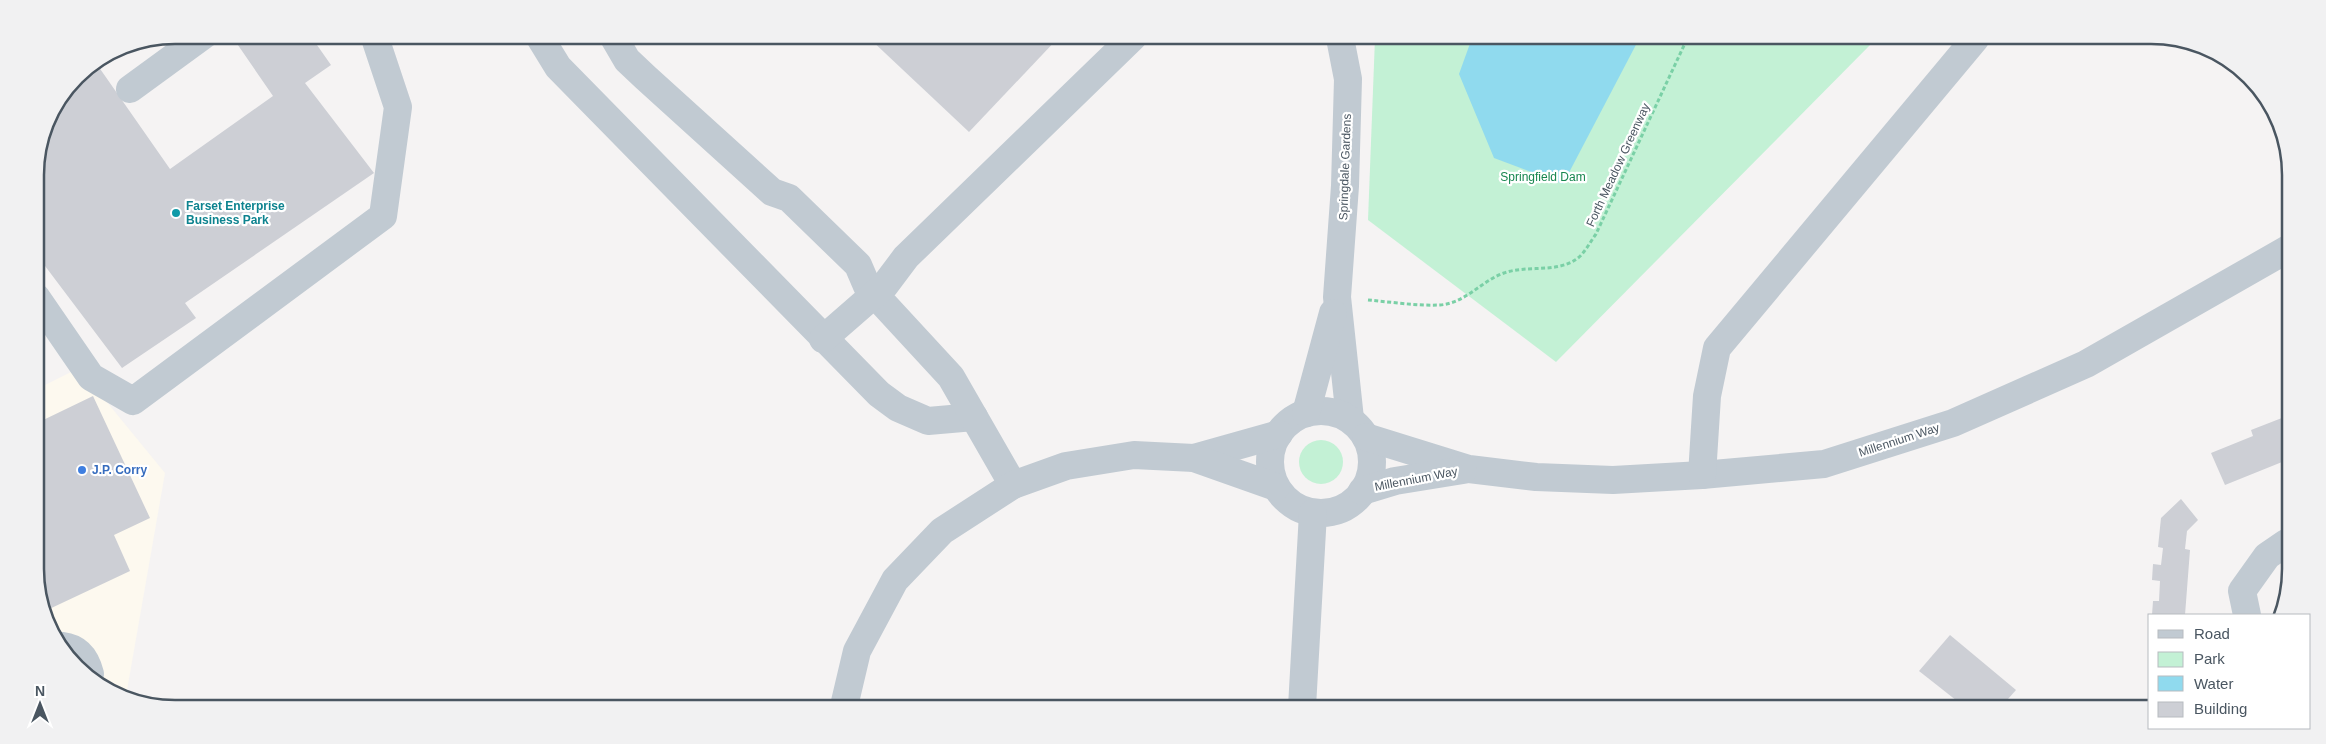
<svg xmlns="http://www.w3.org/2000/svg" width="2326" height="744" viewBox="0 0 2326 744" font-family="Helvetica,sans-serif">
<rect width="100%" height="100%" fill="#f5f3f3"/>
<path fill="#fdf9ef" d="M79 368 165 473 126 696 70 662 38 596 37 389Z"/>
<g fill="#c3f1d5">
<path d="M1375 38 1876 39 1556 362 1368 220Z"/>
<circle cx="1321" cy="462" r="22"/>
</g>
<path fill="#90daee" d="M1472 38 1639 39 1563 184 1494 158 1459 74Z"/>
<g fill="#cdcfd5">
<path d="M231 35H310L331 65 305 83 374 173 185 303 196 318 122 368 36 254 35 166 49 113 76 76 96 63 170 169 273 96Z"/>
<path d="M868 37H1059L969 132Z"/>
<path d="M93 396 150 518 114 535 130 571 45 611 38 596 37 423Z"/>
<path d="M2287 416V460L2225 485 2211 453 2253 436 2251 430Z"/>
<path d="M2181 499 2198 520 2187 531 2185 549 2190 550 2185 615H2152L2153 601H2159L2160 581 2152 580 2153 564 2161 565 2163 548 2158 547 2161 518Z"/>
<path d="M1950 635 2016 690 2000 708H1966L1919 671Z"/>
</g>
<g fill="none" stroke-linecap="round" stroke-linejoin="round">
<path stroke="#7ad0a6" stroke-width="3" stroke-dasharray="4 2.5" stroke-linecap="butt" d="M1368 300C1391 302 1417 306 1440 305 1466 303 1481 281 1504 273 1526 265 1555 273 1575 260 1584 255 1590 242 1596 234L1687 39"/>
<g stroke="#c1cad2" stroke-width="28">
<path d="M539 36 558 67 879 394 898 408 928 421 974 417"/>
<path d="M613 36 627 60 645 77 772 192 789 198 858 265 867 286 951 377 1013 485"/>
<path d="M1340 38 1348 79 1345 186 1337 297 1350 419"/>
<path d="M130 89 204 35"/>
<path d="M36 297 91 377 133 401 383 216 398 107 374 35"/>
<path d="M823 339 885 285 906 257 1133 37"/>
<circle cx="1321" cy="462" r="51"/>
<path d="M1306 413 1333 313"/>
<path d="M1366 437 1469 469 1536 477 1613 480 1702 475 1824 464 1953 423 2086 364 2288 249"/>
<path d="M1194 458 1279 434"/>
<path d="M1702 475 1707 396 1717 348 1975 39"/>
<path d="M1362 491 1395 481 1463 470"/>
<path d="M2247 615 2242 591 2267 556 2286 543"/>
<path d="M62 646C79 648 86 658 90 674"/>
<path d="M844 706 857 651 895 580 942 531 1013 485 1066 466 1134 455 1194 458 1276 487"/>
<path d="M1302 707 1313 513"/>
</g>
</g>
<circle fill="#0f9aa8" stroke="#fff" stroke-width="2" cx="176" cy="213" r="5"/>
<circle fill="#3f7fe0" stroke="#fff" stroke-width="2" cx="82" cy="470" r="5"/>
<g text-anchor="middle" dominant-baseline="central" stroke-width="4.5" stroke-linejoin="round" paint-order="stroke">
<g font-size="12" fill="#4a5661" stroke="#fff">
<text transform="translate(1618 165) rotate(-65)">Forth Meadow Greenway</text>
<text transform="translate(1345 167) rotate(-88)">Springdale Gardens</text>
<text transform="translate(1899 440) rotate(-18)">Millennium Way</text>
<text transform="translate(1416 479) rotate(-11)">Millennium Way</text>
</g>
<g font-size="12" fill="#17864f" stroke="#fff">
<text x="1543" y="177">Springfield Dam</text>
</g>
<g font-size="12" font-weight="bold" fill="#0d838f" stroke="#fff" text-anchor="start">
<text x="186" y="206">Farset Enterprise<tspan x="186" dy="14">Business Park</tspan></text>
</g>
<g font-size="12" font-weight="bold" fill="#366cbe" stroke="#fff" text-anchor="start">
<text x="92" y="470">J.P. Corry</text>
</g>
</g>
<path d="M0 0H2326V744H0ZM175 44H2151A131 131 0 0 1 2282 175V569A131 131 0 0 1 2151 700H175A131 131 0 0 1 44 569V175A131 131 0 0 1 175 44Z" fill="#f1f1f2" fill-rule="evenodd"/>
<path fill="none" stroke="#4a5661" stroke-width="2.5" d="M175 44H2151A131 131 0 0 1 2282 175V569A131 131 0 0 1 2151 700H175A131 131 0 0 1 44 569V175A131 131 0 0 1 175 44Z"/>
<rect x="2148" y="614" width="162" height="115" fill="#ffffff" stroke="#b7bbc0"/>
<rect x="2158" y="630" width="25" height="8" fill="#c1cad2" stroke="#b7bbc0"/>
<text x="2194" y="639" font-size="15" fill="#4a5661">Road</text>
<rect x="2158" y="652" width="25" height="15" fill="#c3f1d5" stroke="#b7bbc0"/>
<text x="2194" y="664" font-size="15" fill="#4a5661">Park</text>
<rect x="2158" y="676" width="25" height="15" fill="#90daee" stroke="#b7bbc0"/>
<text x="2194" y="689" font-size="15" fill="#4a5661">Water</text>
<rect x="2158" y="702" width="25" height="15" fill="#cdcfd5" stroke="#b7bbc0"/>
<text x="2194" y="714" font-size="15" fill="#4a5661">Building</text>
<g transform="translate(40 704)" stroke="#ffffff" stroke-width="4" paint-order="stroke">
<path d="M0-4L9 19L0 12L-9 19Z" fill="#4a5661"/>
<text y="-8" font-size="14" font-weight="bold" text-anchor="middle" fill="#4a5661">N</text>
</g>
</svg>
